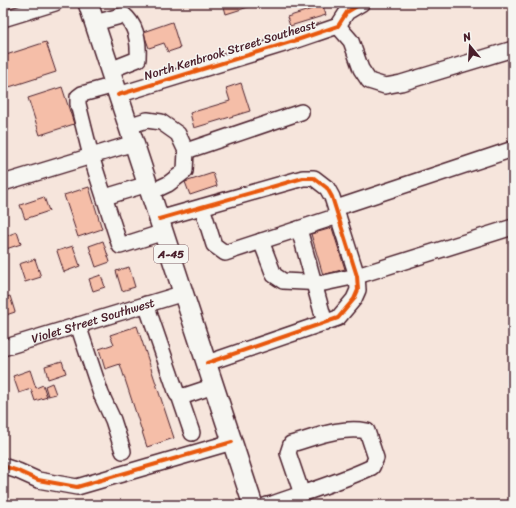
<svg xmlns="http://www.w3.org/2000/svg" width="516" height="508" viewBox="0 0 516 508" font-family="Sriracha,sans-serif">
<rect width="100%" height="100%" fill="#f6e5dc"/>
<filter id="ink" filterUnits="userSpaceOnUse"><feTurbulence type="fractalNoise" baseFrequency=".025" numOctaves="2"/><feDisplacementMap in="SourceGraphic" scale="8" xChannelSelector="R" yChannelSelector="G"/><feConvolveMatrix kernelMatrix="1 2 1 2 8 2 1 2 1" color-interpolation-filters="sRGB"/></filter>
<g filter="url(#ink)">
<g fill="#f5bea8" stroke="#4a1f2b">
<path d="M223 3H261L226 14Z"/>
<path d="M310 3H322L326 15 290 26 287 17 312 9Z"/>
<path d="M172 22 180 48 168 52 164 43 149 48 143 32Z"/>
<path d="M46 42 56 72 3 89V56Z"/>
<path d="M241 83 250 111 194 128 190 113 230 101 226 88Z"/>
<path d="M62 87 74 124 40 135 28 98Z"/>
<path d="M213 173 217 186 190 195 185 182Z"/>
<path d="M89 187 102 229 78 237 64 195Z"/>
<path d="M44 197 49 211 25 219 20 205Z"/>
<path d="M332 228 345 269 323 275 311 234Z"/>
<path d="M17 232 21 244 6 249 3 237Z"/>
<path d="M103 241 110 262 96 267 89 246Z"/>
<path d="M73 246 80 266 64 272 57 251Z"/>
<path d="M35 259 41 277 25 282 19 264Z"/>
<path d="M129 267 135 287 122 291 116 271Z"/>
<path d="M101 275 105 287 93 291 89 279Z"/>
<path d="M10 296 15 312 3 316V298Z"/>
<path d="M137 326 174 438 147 447 120 364 105 369 99 349 114 344 110 335Z"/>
<path d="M62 361 66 373 48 379 45 366Z"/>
<path d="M30 370 36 388 43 385 47 397 35 401 31 389 19 393 13 376Z"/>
<path d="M52 383 56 394 48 396 45 386Z"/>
</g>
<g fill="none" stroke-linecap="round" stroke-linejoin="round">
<g stroke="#4a1f2b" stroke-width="18">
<g id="minor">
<path d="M3 19 55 3"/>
<path d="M95 23 124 15C136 25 139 43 138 59L110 70"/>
<path d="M338 26 351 41 361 69 369 81 385 86 401 83 513 49"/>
<path d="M115 85 82 94 78 97V104L91 156 120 246 164 232"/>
<path d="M118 95 297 40 338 26 347 12 362 3"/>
<path d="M128 126 147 120 161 122 178 134 186 151 185 171 168 184 151 192"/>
<path d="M186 151 301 112"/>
<path d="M3 183 134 143"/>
<path d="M105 197 148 184"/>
<path d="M202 207 214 245 225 253 338 216"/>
<path d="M336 208 513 149"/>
<path d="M159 219 303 178H314L327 188 332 197 357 276 358 290 354 299 338 318 207 363"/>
<path d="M299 229 325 323"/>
<path d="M261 241 274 275 283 281 324 283 357 276 513 227"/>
<path d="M146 304 177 394 184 396 214 386"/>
<path d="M78 325 101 394 113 420 123 451"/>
<path id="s1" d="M3 348 184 293"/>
<path d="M179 395 192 433"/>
<path d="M3 466 18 471 38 480 77 487 232 442"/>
<path d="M267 505 272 504C306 492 340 482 372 467L376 458 367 431C341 426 316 437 291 444L288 453 302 494"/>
</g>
</g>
<g stroke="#4a1f2b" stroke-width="22">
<path id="major" d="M88 3 253 505"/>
</g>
<use href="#minor" stroke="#f6f6f2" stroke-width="15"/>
<use href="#major" stroke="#f6f6f2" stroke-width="19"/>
<g stroke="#f6f6f2" stroke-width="6">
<g id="cycleway">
<path d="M118 95 297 40 338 26 347 12 362 3"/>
<path d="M159 219 303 178H314L327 188 332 197 357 276 358 290 354 299 338 318 207 363"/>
<path d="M3 466 18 471 38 480 77 487 232 442"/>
</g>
</g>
<use href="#cycleway" stroke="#e8590c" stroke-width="4"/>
</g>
</g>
<g text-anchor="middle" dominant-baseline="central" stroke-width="3" stroke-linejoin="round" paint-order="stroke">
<rect fill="#f6f6f2" stroke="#7e6067" stroke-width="1" x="154" y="245" width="34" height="18" rx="3"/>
<g font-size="11" font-weight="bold" fill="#4a1f2b">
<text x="171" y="254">A-45</text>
</g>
<g font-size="12" fill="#4a1f2b" stroke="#f6f6f2">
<text transform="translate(230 50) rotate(-17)">North Kenbrook Street Southeast</text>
<text stroke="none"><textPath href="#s1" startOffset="94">Violet Street Southwest</textPath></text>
</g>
</g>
<rect width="516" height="508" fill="none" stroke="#f6f6f2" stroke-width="16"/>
<rect x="8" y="8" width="500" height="492" fill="none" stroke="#4a1f2b" stroke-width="1.5" filter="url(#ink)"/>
<g transform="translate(470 46) rotate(342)" stroke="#f6f6f2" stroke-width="3" paint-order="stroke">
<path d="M0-3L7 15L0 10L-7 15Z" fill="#4a1f2b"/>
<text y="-6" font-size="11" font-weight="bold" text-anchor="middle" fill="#4a1f2b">N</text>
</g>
</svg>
